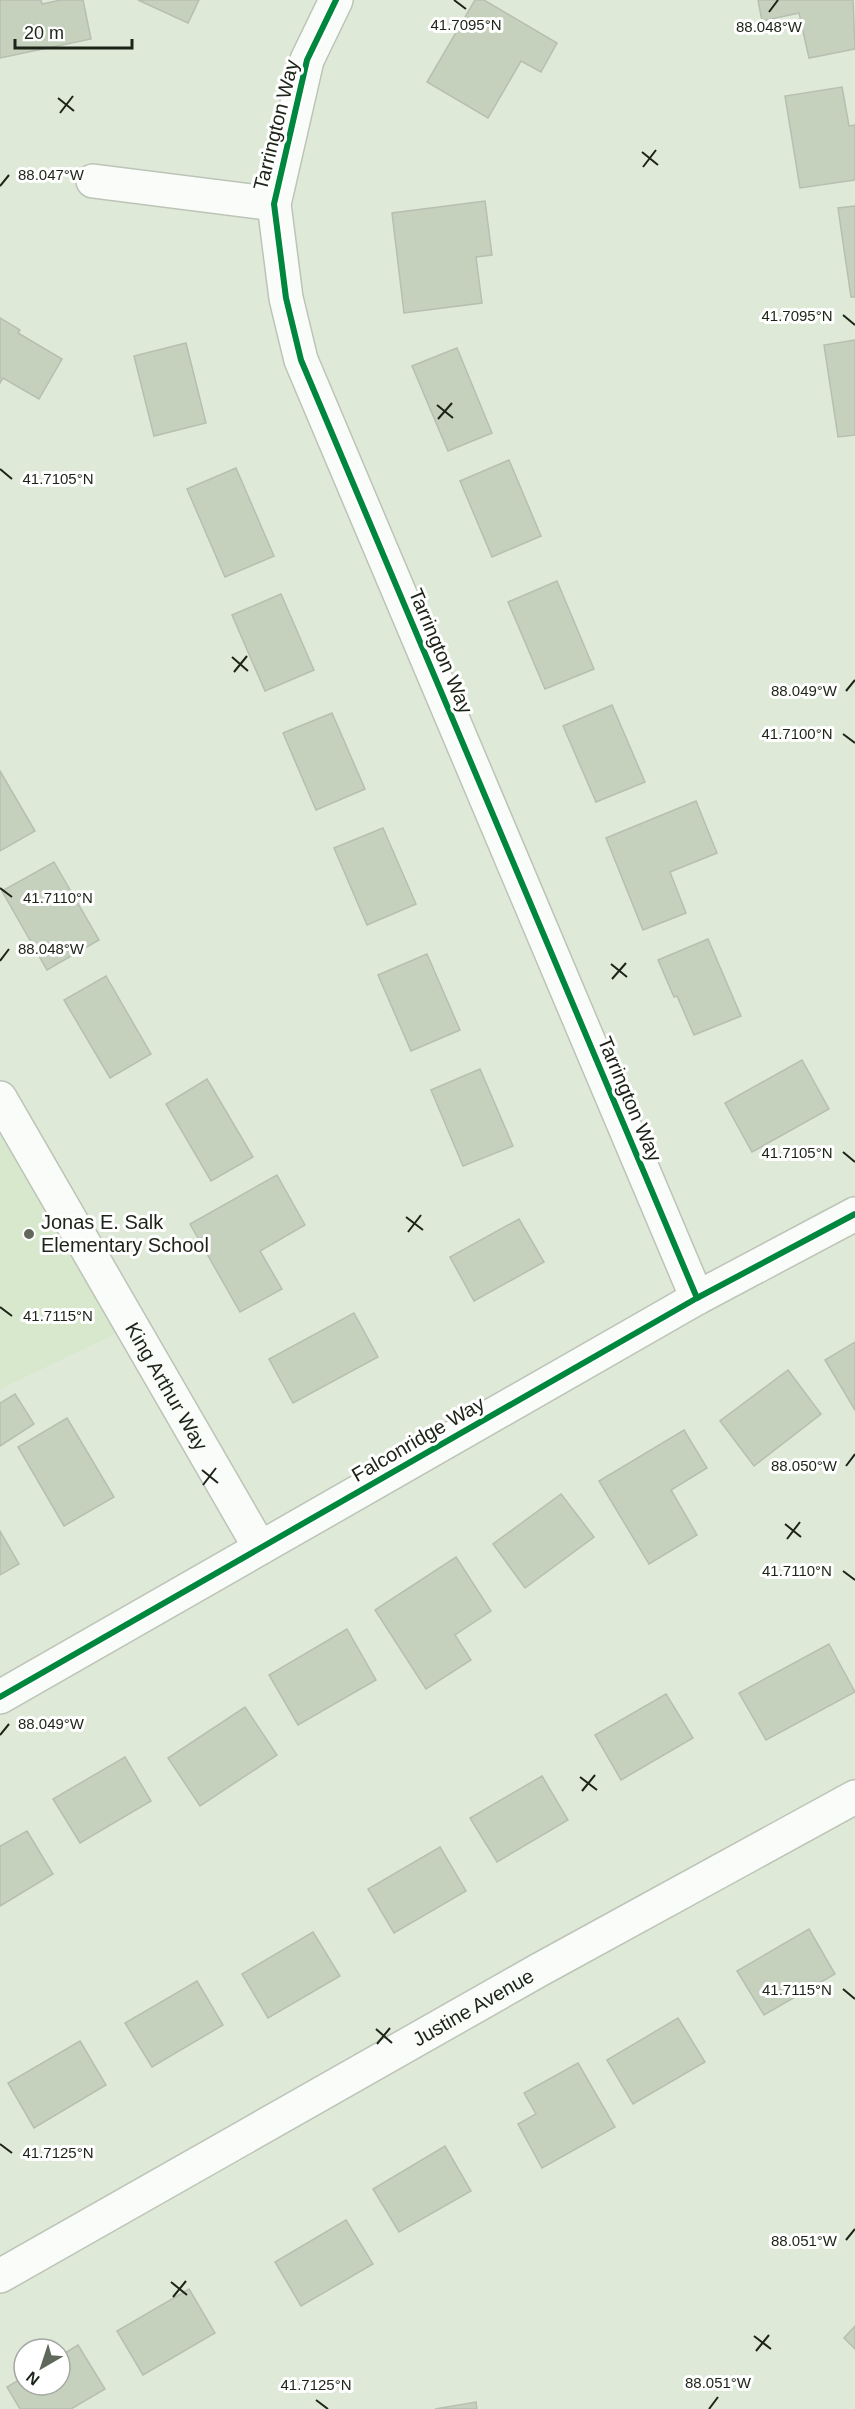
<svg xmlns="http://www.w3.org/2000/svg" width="855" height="2409" viewBox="0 0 855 2409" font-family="Arial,sans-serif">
<rect width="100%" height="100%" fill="#dee9d8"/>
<path fill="#d7e8cc" d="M0 1134 117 1333 0 1389Z"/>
<g fill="#c5d1bd" stroke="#b6bfb1" stroke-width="1.5">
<path d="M0 0H41L42 4 61 0H83L91 39 0 58Z"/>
<path d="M138 0H199L188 23Z"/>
<path d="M475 0H484L557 43 541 72 521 61 488 118 427 82Z"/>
<path d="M758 0H853L855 49 809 58 799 13 762 21Z"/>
<path d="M842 87 849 126 855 125V180L800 188 785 96Z"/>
<path d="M485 201 492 255 476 257 482 303 404 313 392 213Z"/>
<path d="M855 206V297H851L838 208Z"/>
<path d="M0 318 20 330 18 333 62 359 39 399 3 378 0 383Z"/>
<path d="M855 340V435L838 437 824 345Z"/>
<path d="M186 343 206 423 154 436 134 356Z"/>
<path d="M457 348 492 433 448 451 412 366Z"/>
<path d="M509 460 541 536 492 557 460 481Z"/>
<path d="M236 468 274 556 225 577 187 489Z"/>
<path d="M557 581 594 669 545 689 508 602Z"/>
<path d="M281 594 314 670 265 691 232 615Z"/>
<path d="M612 705 645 782 596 802 563 726Z"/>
<path d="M332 713 365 789 316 810 283 733Z"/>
<path d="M0 771 35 831 0 851Z"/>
<path d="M696 801 717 853 670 872 686 913 643 930 606 838Z"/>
<path d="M383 828 416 904 367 925 334 848Z"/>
<path d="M54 862 99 940 47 970 2 891Z"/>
<path d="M708 939 741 1016 694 1035 677 996 674 997 658 960Z"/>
<path d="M427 954 460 1030 411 1051 378 975Z"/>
<path d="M106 976 151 1054 110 1078 64 1000Z"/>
<path d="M802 1060 829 1109 752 1152 725 1103Z"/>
<path d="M480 1069 513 1146 463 1166 431 1090Z"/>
<path d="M207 1079 253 1157 211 1181 166 1104Z"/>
<path d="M277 1175 305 1225 260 1251 282 1289 240 1312 190 1224Z"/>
<path d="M519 1219 544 1262 474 1301 450 1257Z"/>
<path d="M354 1313 378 1357 293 1403 269 1359Z"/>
<path d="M855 1342V1410L825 1360Z"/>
<path d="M788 1370 821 1414 754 1466 720 1421Z"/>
<path d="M15 1394 34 1424 0 1446V1403Z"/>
<path d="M67 1418 114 1497 64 1526 18 1447Z"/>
<path d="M684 1430 707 1468 671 1490 697 1535 649 1564 599 1481Z"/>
<path d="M561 1494 594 1537 525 1588 493 1544Z"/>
<path d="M0 1531 19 1564 0 1575Z"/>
<path d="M456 1557 491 1611 455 1635 471 1660 426 1689 375 1610Z"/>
<path d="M347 1629 376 1680 298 1725 269 1675Z"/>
<path d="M829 1644 855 1692 766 1740 739 1693Z"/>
<path d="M666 1694 693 1738 621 1780 595 1735Z"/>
<path d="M245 1707 277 1755 200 1806 168 1758Z"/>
<path d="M125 1757 151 1801 80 1843 53 1799Z"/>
<path d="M542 1776 568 1820 497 1862 470 1818Z"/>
<path d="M27 1831 53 1874 0 1906V1846Z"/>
<path d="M440 1847 466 1891 394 1933 368 1889Z"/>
<path d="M809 1929 835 1974 764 2015 737 1971Z"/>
<path d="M313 1932 340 1976 268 2018 242 1974Z"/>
<path d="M197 1981 223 2025 152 2067 125 2023Z"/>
<path d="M678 2018 705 2062 633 2104 607 2060Z"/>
<path d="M80 2041 106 2085 34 2128 8 2083Z"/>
<path d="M578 2063 615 2127 542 2168 518 2124 536 2114 524 2093Z"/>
<path d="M445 2146 471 2191 399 2232 373 2189Z"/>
<path d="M346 2220 373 2264 301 2306 275 2262Z"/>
<path d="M189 2289 215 2333 143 2375 117 2331Z"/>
<path d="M855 2326V2349L844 2338Z"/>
<path d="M78 2345 105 2389 71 2409H20L7 2387 24 2377V2385H60V2356Z"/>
<path d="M476 2402 477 2409H435Z"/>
</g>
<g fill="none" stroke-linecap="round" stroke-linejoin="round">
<g stroke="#bcc4b7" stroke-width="36">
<g id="minor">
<path d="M336 0 307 60 274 204 286 298 301 360 697 1298"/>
<path d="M93 181 274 204"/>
<path id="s1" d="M0 1098 260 1548"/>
<path d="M0 1697 697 1298 855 1214"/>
<path id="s2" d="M0 2276 539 1970 855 1797"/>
</g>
</g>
<use href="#minor" stroke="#fafcf9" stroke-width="33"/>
<g stroke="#fff" stroke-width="10">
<g id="cycleway">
<path d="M336 0 307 60 274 204 286 298 301 360 697 1298"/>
<path d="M0 1697 697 1298 855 1214"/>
</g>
</g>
<use href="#cycleway" stroke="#00873e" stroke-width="6"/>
</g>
<path fill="none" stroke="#1c2317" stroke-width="2" d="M454 0 466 9M769 12 778 0M58 98 74 111M60 113 73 96M642 152 658 165M643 167 656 150M0 186 9 175M843 315 855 325M437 405 453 418M438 419 452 403M0 469 12 479M232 657 248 671M234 672 247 656M846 691 855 680M843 734 855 743M0 888 12 897M0 961 9 949M611 964 627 977M612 979 626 963M843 1152 855 1162M406 1217 423 1230M408 1232 421 1215M0 1307 12 1316M846 1466 855 1454M202 1470 218 1483M203 1485 216 1468M785 1524 801 1537M787 1539 800 1522M843 1571 855 1580M0 1735 9 1724M580 1777 597 1790M582 1791 595 1775M843 1989 855 1999M376 2029 392 2043M377 2044 390 2028M0 2144 12 2153M846 2240 855 2229M171 2282 187 2295M173 2297 186 2281M754 2336 771 2349M756 2351 769 2335M316 2400 328 2409M709 2409 718 2397"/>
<circle fill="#60685b" stroke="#fff" stroke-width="2" cx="29" cy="1234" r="6"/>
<g text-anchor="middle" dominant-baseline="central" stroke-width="6" stroke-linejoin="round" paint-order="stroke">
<g font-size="20" fill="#1c2317" stroke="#fff">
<text transform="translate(276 125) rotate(-76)">Tarrington Way</text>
<text transform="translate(441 651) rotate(67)">Tarrington Way</text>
<text transform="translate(630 1099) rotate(67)">Tarrington Way</text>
<text stroke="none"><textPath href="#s1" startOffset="333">King Arthur Way</textPath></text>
<text transform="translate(418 1439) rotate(-30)">Falconridge Way</text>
<text stroke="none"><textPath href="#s2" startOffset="544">Justine Avenue</textPath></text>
</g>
<g font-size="20" fill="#1c2317" stroke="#fff" text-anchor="start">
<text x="41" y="1222">Jonas E. Salk<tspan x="41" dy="23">Elementary School</tspan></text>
</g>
</g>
<g font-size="15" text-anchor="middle" fill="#1c2317" stroke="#fff" stroke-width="6" stroke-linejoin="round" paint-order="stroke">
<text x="466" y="30">41.7095°N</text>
<text x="769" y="32">88.048°W</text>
<text x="51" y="180">88.047°W</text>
<text x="797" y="321">41.7095°N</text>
<text x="58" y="484">41.7105°N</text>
<text x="804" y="696">88.049°W</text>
<text x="797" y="739">41.7100°N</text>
<text x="58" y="903">41.7110°N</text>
<text x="51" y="954">88.048°W</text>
<text x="797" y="1158">41.7105°N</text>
<text x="58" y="1321">41.7115°N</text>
<text x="804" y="1471">88.050°W</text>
<text x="797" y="1576">41.7110°N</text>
<text x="51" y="1729">88.049°W</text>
<text x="797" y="1995">41.7115°N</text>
<text x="58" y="2158">41.7125°N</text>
<text x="804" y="2246">88.051°W</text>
<text x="718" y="2388">88.051°W</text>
<text x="316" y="2390">41.7125°N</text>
</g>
<g transform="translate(42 2367) rotate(219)"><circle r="28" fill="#ffffff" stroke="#a4a7a2" stroke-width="1.5"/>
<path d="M0-4.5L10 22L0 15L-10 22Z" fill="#60685b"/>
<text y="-9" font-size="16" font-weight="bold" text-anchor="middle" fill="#1c2317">N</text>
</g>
<path d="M15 39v9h117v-9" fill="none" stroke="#1c2317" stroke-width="3"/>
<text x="24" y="39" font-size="18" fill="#1c2317" stroke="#ffffff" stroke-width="4.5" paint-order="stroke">20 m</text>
</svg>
